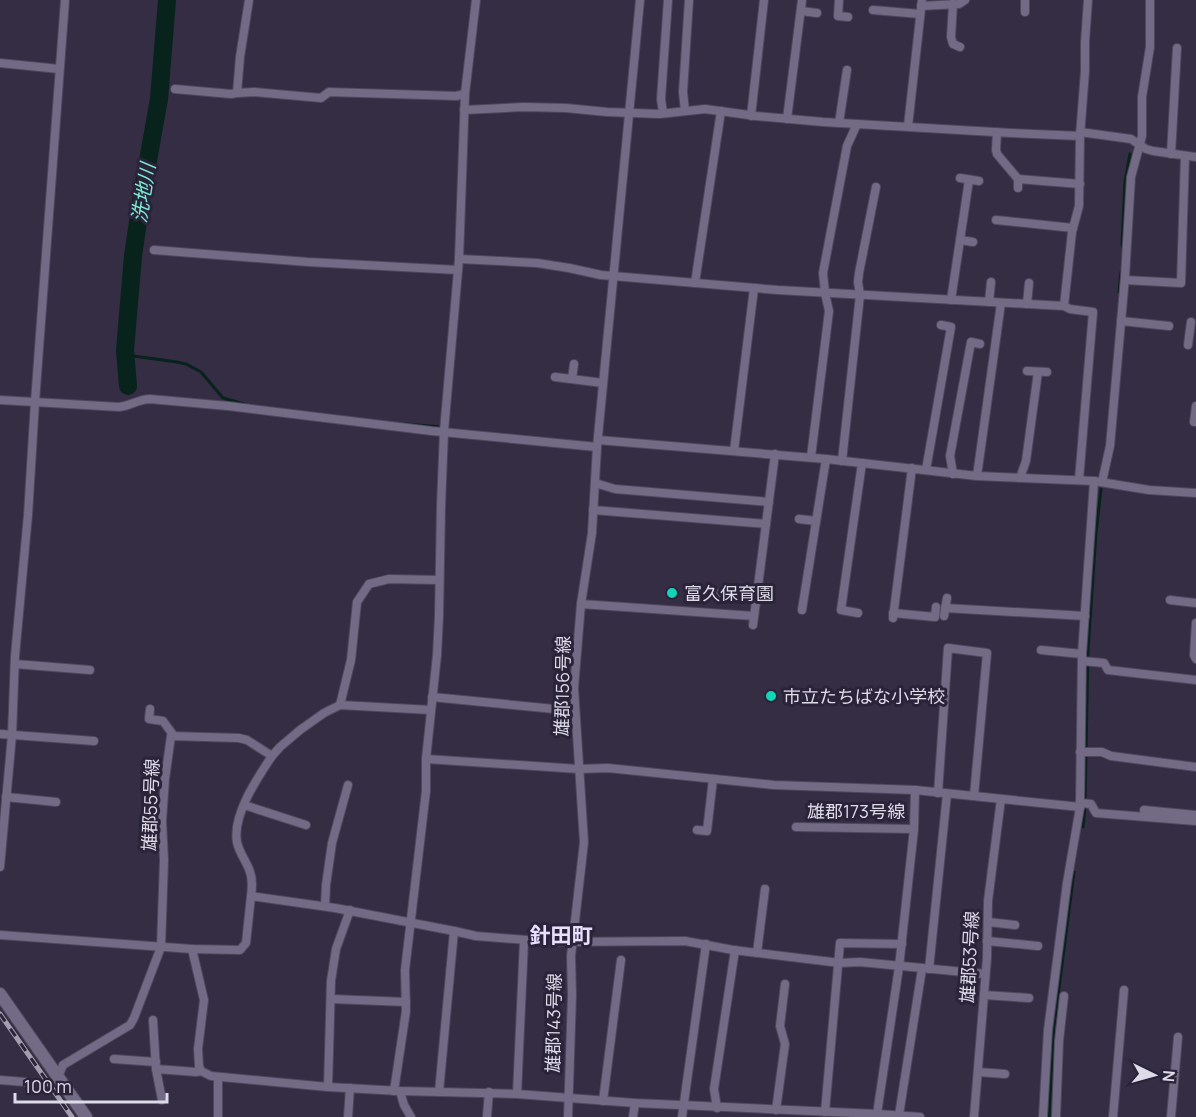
<svg xmlns="http://www.w3.org/2000/svg" width="1196" height="1117" viewBox="0 0 1196 1117" font-family="Manrope,'Noto Sans JP',sans-serif">
<rect width="100%" height="100%" fill="#342d43"/>
<g fill="none" stroke-linecap="round" stroke-linejoin="round">
<g stroke="#08221c" stroke-width="3">
<path d="M1123 248 1122 244 1125 182 1130 154"/>
<path d="M1119 292 1121 272"/>
<path d="M126 355 177 362 186 364 201 372 223 398 244 404"/>
<path d="M405 424 442 427"/>
<path d="M1085 799 1088 650 1096 533 1101 489"/>
<path d="M1083 827 1085 807"/>
<path d="M1049 1117 1054 1026 1074 872"/>
</g>
<path stroke="#08221c" stroke-width="18" d="M128 386 125 350 133 256 142 194 159 99 167 0"/>
<g stroke="#4e485c" stroke-width="10">
<g id="street">
<path d="M249 0 240 57 237 93 254 92 321 98 329 92 456 96 465 94"/>
<path d="M839 0 838 16 848 17"/>
<path d="M1025 0V12"/>
<path d="M953 4 951 37 953 44 960 47"/>
<path d="M921 6 959 4 965 0"/>
<path d="M873 10 920 14"/>
<path d="M801 11 817 13"/>
<path d="M0 63 59 69"/>
<path d="M175 89 231 94 237 93"/>
<path d="M464 110 523 107 566 108 607 112 660 114 705 109 756 116 823 122 1011 133 1080 136"/>
<path d="M685 111 683 92 689 0"/>
<path d="M663 113 661 99 668 0"/>
<path d="M751 116 764 0"/>
<path d="M787 119 802 0"/>
<path d="M839 123 847 70"/>
<path d="M908 126 922 0"/>
<path d="M997 132 996 150 997 154 1018 179"/>
<path d="M1080 132 1131 139 1146 149 1153 151 1196 157"/>
<path d="M1171 154 1177 48"/>
<path d="M960 178 979 181"/>
<path d="M1018 188V179L1080 184"/>
<path d="M996 220 1073 228"/>
<path d="M960 240 973 242"/>
<path d="M154 250 308 262 458 270"/>
<path d="M459 259 537 263 569 268 601 275 778 290 1064 306 1072 232 1079 206 1080 136 1085 71V42L1088 0"/>
<path d="M1125 280 1181 283 1185 156"/>
<path d="M695 283 721 111"/>
<path d="M951 300 969 180"/>
<path d="M989 302 991 282"/>
<path d="M1027 304 1029 283"/>
<path d="M1064 306 1070 309 1093 312 1079 480"/>
<path d="M1121 321 1169 326"/>
<path d="M1188 345 1191 322"/>
<path d="M1027 371 1047 372"/>
<path d="M555 377 603 383"/>
<path d="M572 379 574 364"/>
<path d="M0 400 119 407C130 406 139 399 150 399L228 406 432 431 597 447"/>
<path d="M1194 422 1196 406"/>
<path d="M598 440 826 459 977 476 1094 481 1149 490 1196 493"/>
<path d="M734 451 754 288"/>
<path d="M811 457 829 311 825 293 823 273 847 146 857 124"/>
<path d="M842 461 860 295 858 282 859 273 876 187"/>
<path d="M926 470 951 327 941 325"/>
<path d="M953 474 950 456 971 342 980 344"/>
<path d="M977 476 1001 303"/>
<path d="M1020 478 1026 461 1038 372"/>
<path d="M1102 482 1110 446 1125 277 1131 177 1142 136V97L1150 47V0"/>
<path d="M595 483 615 489 769 502"/>
<path d="M593 510 766 524"/>
<path d="M799 519 816 521"/>
<path d="M709 593 756 597"/>
<path d="M1170 600 1196 603"/>
<path d="M581 604 754 616"/>
<path d="M945 608 1085 616"/>
<path d="M802 610 826 459"/>
<path d="M858 613 841 610 862 463"/>
<path d="M893 613 935 617 936 607"/>
<path d="M944 616 947 598"/>
<path d="M893 618 912 468"/>
<path d="M1196 623 1194 655 1196 659"/>
<path d="M753 625 775 454"/>
<path d="M1041 650 1082 654"/>
<path d="M1082 661 1104 663 1108 670 1196 680"/>
<path d="M15 664 90 670"/>
<path d="M432 697 575 711"/>
<path d="M340 705 351 660 357 602 369 584 389 579 439 580"/>
<path d="M150 709 149 719 163 721 174 736"/>
<path d="M0 734 94 741"/>
<path d="M1080 752H1102L1111 756 1196 767"/>
<path d="M426 759 579 769 608 768 774 785 915 790 1080 807V803L1091 804 1096 813 1196 821"/>
<path d="M938 793 948 648 987 653 974 796"/>
<path d="M6 797 56 802"/>
<path d="M1080 803 1082 654 1094 481"/>
<path d="M244 805 306 825"/>
<path d="M1144 810 1196 815"/>
<path d="M796 827 914 829 915 790"/>
<path d="M697 830 707 831 713 779"/>
<path d="M0 867 12 735 15 656 28 515 35 402 65 0"/>
<path d="M251 896C252 888 253 880 250 872 247 862 239 853 237 842 232 815 258 777 272 756"/>
<path d="M325 906 326 885 332 843 348 785"/>
<path d="M988 922 1015 925"/>
<path d="M454 931 476 936 552 942 685 941 733 950 840 963 860 962 985 974"/>
<path d="M0 935 192 949 240 950 246 943 251 896 335 908 454 931 439 1092"/>
<path d="M987 941 1038 946"/>
<path d="M192 949 204 1000 198 1049 199 1066 201 1071 211 1076 328 1087 400 1091 517 1094 635 1103 877 1114 920 1117"/>
<path d="M757 953 765 889"/>
<path d="M929 969 947 794"/>
<path d="M984 995 1029 998"/>
<path d="M332 999 406 1002"/>
<path d="M153 1020 156 1069 162 1100"/>
<path d="M114 1059 156 1062"/>
<path d="M156 1069 196 1072 201 1071"/>
<path d="M978 1072 1005 1074"/>
<path d="M58 1077 63 1065 130 1025 134 1018 161 947 164 860 162 821 165 779 171 736 239 738 247 740 272 756 280 747 300 730 324 713 340 705 431 710"/>
<path d="M0 1080 25 1082"/>
<path d="M328 1087 331 981 336 949 350 910"/>
<path d="M394 1091 406 1011 405 970 426 791V759L437 655 439 616 441 506 444 431 459 259 465 94 476 0"/>
<path d="M400 1091 404 1105 411 1117"/>
<path d="M517 1094 524 941"/>
<path d="M603 1101 621 960"/>
<path d="M717 1108 714 1089 735 950"/>
<path d="M776 1110 785 1044 780 1026 785 984"/>
<path d="M825 1112 840 943 902 944"/>
<path d="M877 1114 899 967 914 829"/>
<path d="M899 1115 922 969"/>
<path d="M487 1116 489 1092"/>
<path d="M218 1117V1077"/>
<path d="M348 1117 350 1088"/>
<path d="M568 1117 572 995 571 956 584 842 574 688 581 604 592 533 597 447 640 0"/>
<path d="M633 1117 635 1103"/>
<path d="M682 1117 706 944"/>
<path d="M974 1117 987 958 988 901 1001 799"/>
<path d="M1043 1117 1048 1030 1067 883 1080 807"/>
<path d="M1056 1117 1059 1041 1064 996"/>
<path d="M1113 1117 1124 990"/>
<path d="M1171 1117 1178 1037"/>
</g>
</g>
<g stroke="#4e485c" stroke-width="14">
<path id="secondary" d="M0 994 86 1117"/>
</g>
<use href="#street" stroke="#736b85" stroke-width="8"/>
<use href="#secondary" stroke="#736b85" stroke-width="12"/>
<g stroke="#a39eaf" stroke-width="5">
<path id="rail" d="M0 1014 72 1117"/>
</g>
<use href="#rail" stroke="#2a2339" stroke-width="3" stroke-dasharray="9" stroke-linecap="butt"/>
</g>
<g fill="#11d5b4" stroke="#2a2339" stroke-width="2">
<circle cx="672" cy="593" r="6"/>
<circle cx="771" cy="696" r="6"/>
</g>
<g text-anchor="middle" dominant-baseline="central" stroke-width="6" stroke-linejoin="round" paint-order="stroke">
<g font-size="18" fill="#dedbe9" stroke="#2a2339" text-anchor="start">
<text x="684" y="593">富久保育園</text>
<text x="783" y="696">市立たちばな小学校</text>
</g>
<g font-size="18" fill="#dedbe9" stroke="#2a2339">
<text transform="translate(562 686) rotate(-89)">雄郡156号線</text>
<text transform="translate(150 805) rotate(-88)">雄郡55号線</text>
<text x="856" y="811">雄郡173号線</text>
<text transform="translate(969 957) rotate(-87)">雄郡53号線</text>
<text transform="translate(553 1023) rotate(-89)">雄郡143号線</text>
</g>
<g font-size="20" font-style="italic" fill="#77ecd0" stroke="#2a2339">
<text transform="translate(143 193) rotate(-81)">洗地川</text>
</g>
<g font-size="21" font-weight="bold" fill="#e7dffd" stroke="#2a2339">
<text x="561" y="935">針田町</text>
</g>
</g>
<g transform="translate(1154 1075) rotate(95)" stroke="#2a2339" stroke-width="4.5" paint-order="stroke">
<path d="M0-4.5L10 22L0 15L-10 22Z" fill="#dedbe9"/>
<text y="-9" font-size="16" font-weight="bold" text-anchor="middle" fill="#dedbe9">N</text>
</g>
<path d="M15 1093v9h152v-9" fill="none" stroke="#dedbe9" stroke-width="3"/>
<text x="24" y="1093" font-size="18" fill="#dedbe9" stroke="#2a2339" stroke-width="4.5" paint-order="stroke">100 m</text>
</svg>
